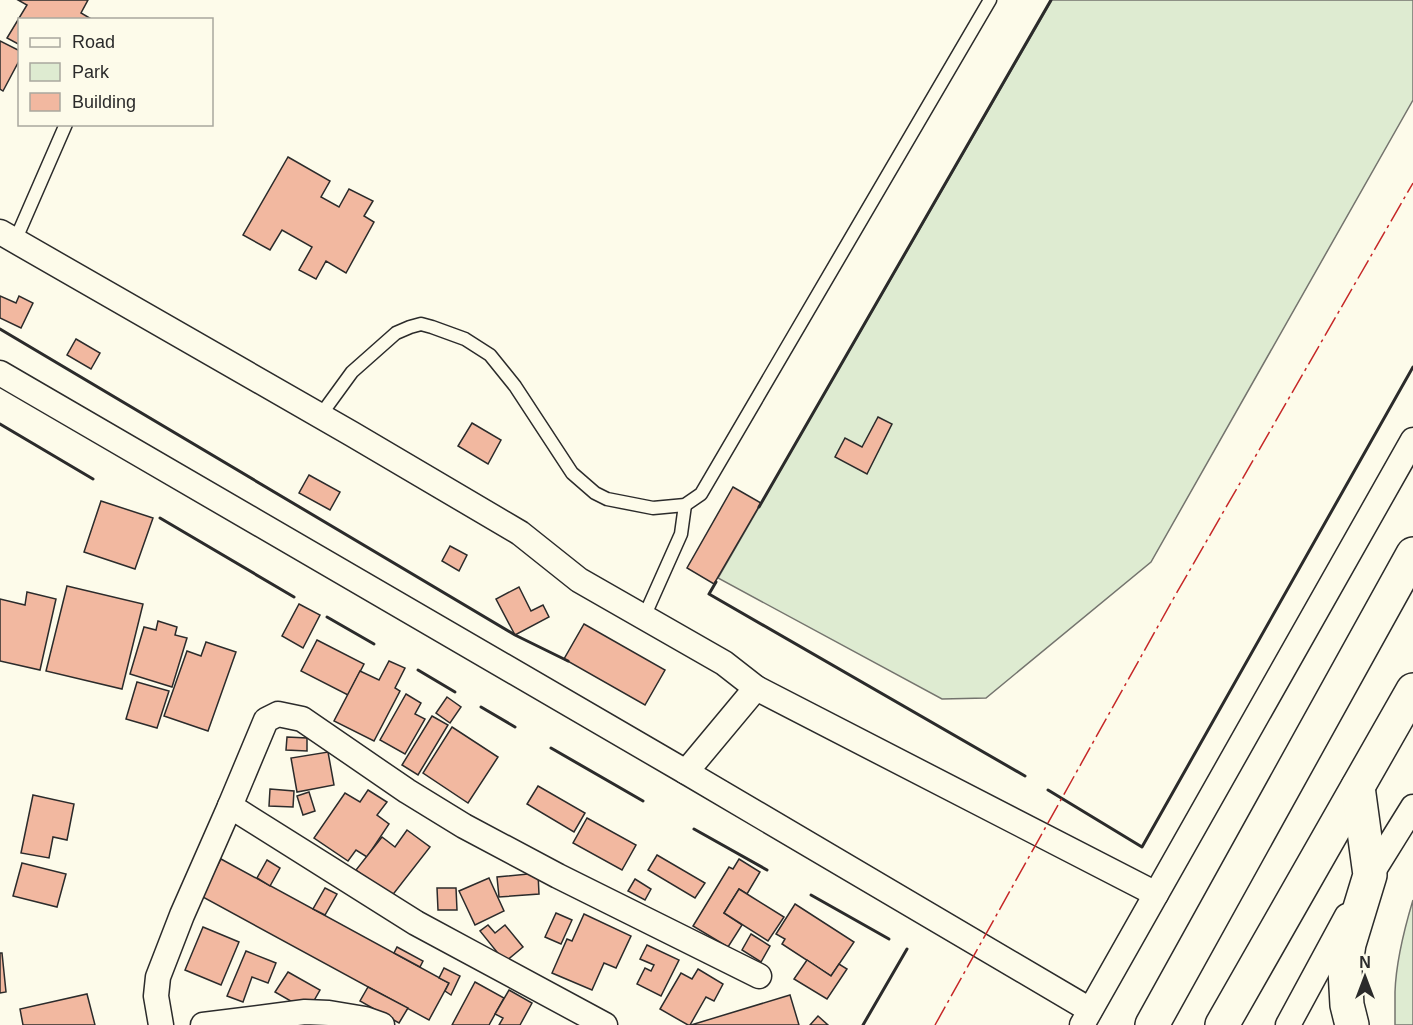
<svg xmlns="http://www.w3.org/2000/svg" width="1413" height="1025" viewBox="0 0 1413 1025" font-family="Helvetica,sans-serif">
<rect width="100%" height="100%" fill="#fdfbea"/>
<g fill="#deebd1" stroke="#74746e" stroke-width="1.5">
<path d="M1052 0H1413V100L1151 562 986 698 942 699 718 578Z"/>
<path d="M1413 900V1025H1395C1395 1014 1395 1003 1395 992 1396 961 1404 930 1413 900Z"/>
</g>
<g fill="#f2b8a0" stroke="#2b2b2b" stroke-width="1.5">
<path d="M18 0H88L81 13 93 20H20V45L7 38 27 5Z"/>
<path d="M0 41 20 51V59L3 91 0 89Z"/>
<path d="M288 157 330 181 321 197 339 207 349 189 373 201 364 216 374 222 346 273 326 261 316 279 299 270 312 247 282 230 270 250 243 235Z"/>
<path d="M0 296 16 303 19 296 33 303 21 328 0 318Z"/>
<path d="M76 339 100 353 91 369 67 355Z"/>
<path d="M878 417 892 424 867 474 835 457 845 438 862 447Z"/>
<path d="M472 423 501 440 488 464 458 446Z"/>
<path d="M309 475 340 492 330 510 299 493Z"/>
<path d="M733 487 761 503 714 584 687 568Z"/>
<path d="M101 501 153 518 135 569 84 552Z"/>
<path d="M450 546 467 555 459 571 442 561Z"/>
<path d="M67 586 143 604 122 689 46 671Z"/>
<path d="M519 587 531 611 543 605 549 617 515 635 496 599Z"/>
<path d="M27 592 56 599 40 670 0 661V599L25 605Z"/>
<path d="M299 604 320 615 303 648 282 636Z"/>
<path d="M158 621 177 627 175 635 187 638 172 687 130 674 144 627 156 630Z"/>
<path d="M584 624 665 670 645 705 564 659Z"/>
<path d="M317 640 364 664 348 695 301 671Z"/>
<path d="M206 642 236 652 208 731 164 716 187 651 201 656Z"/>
<path d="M389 661 405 668 395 688 400 691 374 741 334 721 360 671 379 680Z"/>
<path d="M137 682 169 691 157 728 126 719Z"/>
<path d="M406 694 421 703 415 714 425 719 405 754 380 740Z"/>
<path d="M447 697 461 707 450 723 436 713Z"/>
<path d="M432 716 448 725 418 775 402 765Z"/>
<path d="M452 727 498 757 468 803 423 773Z"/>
<path d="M287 737 307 738V751L286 750Z"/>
<path d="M328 752 334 785 297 792 291 758Z"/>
<path d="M538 786 585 813 574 832 527 804Z"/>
<path d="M270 789 294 791 293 807 269 806Z"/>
<path d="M368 790 387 802 377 815 389 824 367 857 356 850 348 861 314 838 345 793 360 802Z"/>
<path d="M309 792 315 811 303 815 297 796Z"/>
<path d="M33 795 74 804 67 840 53 837 49 858 21 853Z"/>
<path d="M587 818 636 845 622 870 573 843Z"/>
<path d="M407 830 430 847 391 897 356 870 382 837 395 847Z"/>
<path d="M657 855 705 883 695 898 648 870Z"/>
<path d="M221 859 449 983 429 1020 201 896Z"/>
<path d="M739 859 760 872 747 894 739 889 724 913 742 925 728 947 693 926 729 867 733 869Z"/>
<path d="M267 860 280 868 270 886 257 878Z"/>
<path d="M22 863 66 874 57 907 13 896Z"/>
<path d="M538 873 539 894 499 897 497 877Z"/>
<path d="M489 878 504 911 475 925 459 891Z"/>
<path d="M635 879 651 889 645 900 628 891Z"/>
<path d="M325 888 337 894 325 915 313 909Z"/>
<path d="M437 888H456L457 910H438Z"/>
<path d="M739 889 784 917 768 941 724 913Z"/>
<path d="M795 904 854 942 831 976 782 944 785 939 776 934Z"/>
<path d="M556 913 572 920 561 944 545 937Z"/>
<path d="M584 914 631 936 616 968 604 963 592 990 552 973 567 939 572 941Z"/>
<path d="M488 925 495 933 505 925 523 947 505 962 480 931Z"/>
<path d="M203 927 239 942 221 985 185 970Z"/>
<path d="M751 934 770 946 761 962 742 950Z"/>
<path d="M647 945 679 960 661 996 637 984 645 968 651 971 654 965 640 959Z"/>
<path d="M397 947 423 961 420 967 394 953Z"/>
<path d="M246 951 276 963 268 983 252 977 243 1002 227 996Z"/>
<path d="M0 953H2L6 992 0 993Z"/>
<path d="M807 960 831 976 839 964 847 969 827 999 794 979Z"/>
<path d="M444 968 460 976 451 995 445 991 449 983 439 978Z"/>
<path d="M698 969 723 984 714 1001 706 997 690 1025H688L660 1009 681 973 692 979Z"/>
<path d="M288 972 320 990 308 1011 275 992Z"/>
<path d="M475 982 504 998 489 1025H452Z"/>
<path d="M368 987 408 1008 399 1023 360 1001Z"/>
<path d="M509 990 532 1003 520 1025H499L503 1018 495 1014Z"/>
<path d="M87 994 95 1025H23L20 1009Z"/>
<path d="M790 995 799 1025H691Z"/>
<path d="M818 1016 828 1025H810Z"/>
</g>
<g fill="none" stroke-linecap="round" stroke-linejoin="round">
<g stroke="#2b2b2b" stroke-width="15">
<g id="service">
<path d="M15 241 66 124"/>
<path d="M320 416 352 372 396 333 410 327 421 324 432 327 465 339 490 355 515 386 572 473 595 493 607 499 653 508 685 505 701 494 990 0"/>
<path d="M644 617 681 534 685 505"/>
</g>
</g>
<g stroke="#2b2b2b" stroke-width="27">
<g id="minor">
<path d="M0 232 352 434 520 533 579 580 724 663 756 688 686 772"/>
<path d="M0 373 686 772 1090 1010"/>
<path d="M756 688 1156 894"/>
<path d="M230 806 266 720 278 714 302 719 407 791 464 826 558 876 759 976"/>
<path d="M1367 881 1413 807"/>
<path d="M161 1025 156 996 158 977 182 915 230 806 416 923 605 1025"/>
<path d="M203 1025 305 1012 329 1013 365 1019 382 1025"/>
<path d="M1082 1025 1413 440"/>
<path d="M1288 1025 1347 916"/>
</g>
</g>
<g stroke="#2b2b2b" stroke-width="36">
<g id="secondary">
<path d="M1152 1025 1413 554"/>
<path d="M1222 1025 1413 690"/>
<path d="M1352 1025 1347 1005 1345 970 1349 944 1370 875 1358 787"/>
</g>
</g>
<use href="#service" stroke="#fdfbea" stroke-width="12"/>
<use href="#minor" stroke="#fdfbea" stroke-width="24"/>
<use href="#secondary" stroke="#fdfbea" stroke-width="33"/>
<g stroke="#2b2b2b" stroke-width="3">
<path d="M0 329 515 635 568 661"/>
<path d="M0 424 93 479"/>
<path d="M759 507 1051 0"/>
<path d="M160 518 294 597"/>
<path d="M716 582 709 594 1025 776"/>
<path d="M327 617 374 644"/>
<path d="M418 670 455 692"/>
<path d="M481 707 515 727"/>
<path d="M551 748 643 801"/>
<path d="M1048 790 1142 847 1413 367"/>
<path d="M694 829 767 870"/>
<path d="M811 895 889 939"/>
<path d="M863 1025 907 949"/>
</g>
<path stroke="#c62828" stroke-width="1.5" stroke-dasharray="21 4.5 3 4.5" stroke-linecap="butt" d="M935 1025 1176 594 1413 183"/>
</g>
<rect x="18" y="18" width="195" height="108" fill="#fdfbea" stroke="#a9a89e" stroke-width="1.5"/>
<rect x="30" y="38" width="30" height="9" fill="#fdfbea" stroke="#a9a89e" stroke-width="1.5"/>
<text x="72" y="48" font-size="18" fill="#2b2b2b">Road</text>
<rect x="30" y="63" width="30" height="18" fill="#deebd1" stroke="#a9a89e" stroke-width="1.5"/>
<text x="72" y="78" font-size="18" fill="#2b2b2b">Park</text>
<rect x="30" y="93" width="30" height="18" fill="#f2b8a0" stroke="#a9a89e" stroke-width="1.5"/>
<text x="72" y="108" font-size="18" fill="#2b2b2b">Building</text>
<g transform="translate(1365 977)" stroke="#fdfbea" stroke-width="4.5" paint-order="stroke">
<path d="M0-4.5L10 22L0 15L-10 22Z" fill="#2b2b2b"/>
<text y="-9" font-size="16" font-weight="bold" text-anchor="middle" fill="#2b2b2b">N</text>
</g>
</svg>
